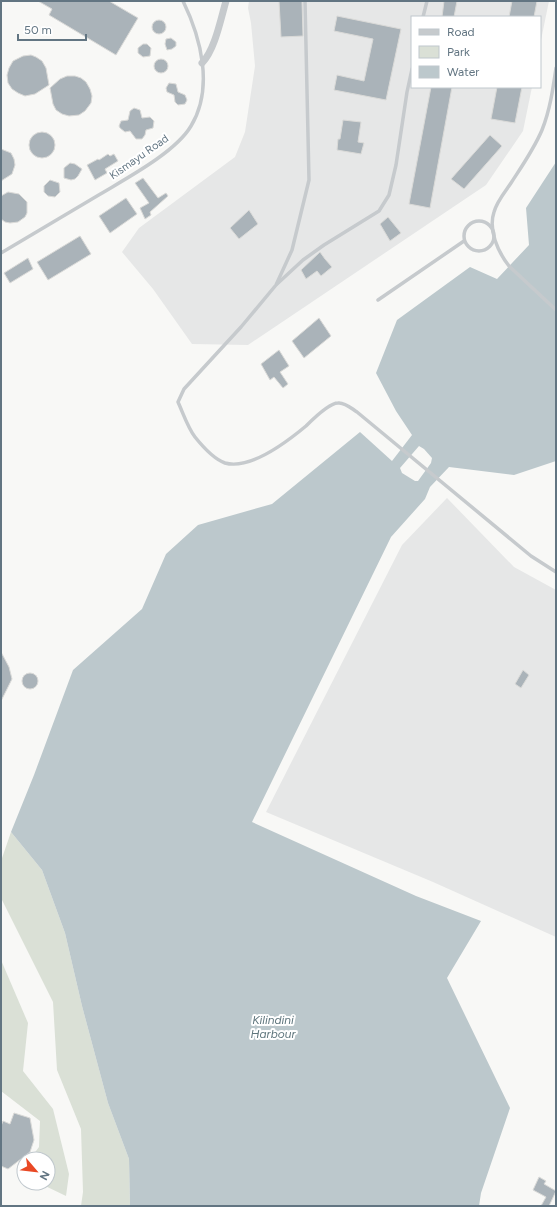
<svg xmlns="http://www.w3.org/2000/svg" width="557" height="1207" viewBox="0 0 557 1207" font-family="Figtree,sans-serif">
<rect width="100%" height="100%" fill="#f8f8f6"/>
<g fill="#e6e7e7">
<path d="M249 1H549L540 45V17H412V87H532L523 131 486 185 248 345 192 344 153 289 122 252 139 228 235 157 245 132 255 66 251 23 248 8Z"/>
<path d="M447 498 514 567 556 590V937L433 882 266 812 402 545Z"/>
</g>
<g fill="#dae0d6">
<path d="M11 832 42 870 65 933 82 1006 108 1103 129 1159 130 1206H81L83 1192 81 1129 57 1070 53 1002 1 898V861Z"/>
<path d="M1 960 28 1023 23 1071 53 1109 69 1174 66 1196 39 1183H48V1159H30L39 1147 40 1121 1 1091Z"/>
</g>
<path fill="#bcc8cc" fill-rule="evenodd" d="M556 162V461L514 475 449 467 430 487 425 499 391 537 252 822 416 896 481 921 447 978 510 1108 481 1193 479 1206H130L129 1159 108 1103 82 1006 65 933 42 870 11 832 34 775 73 670 142 609 166 554 198 525 272 504 360 432 392 461 412 435 396 411 376 373 397 320 470 267 497 279 529 245 526 208ZM419 446 424 449 432 458 431 463 418 481H415L402 473 400 468Z"/>
<g fill="#aab3b9" stroke="#dadad8">
<path d="M38 1H109L138 18 116 55 49 15 52 9Z"/>
<path d="M279 1H302L303 36 281 37Z"/>
<path d="M444 1H457L454 17H442Z"/>
<path d="M512 1H537L534 17H509Z"/>
<path d="M337 16 401 29 386 100 334 90 337 75 364 81 373 39 334 31Z"/>
<circle cx="159" cy="27" r="7"/>
<path d="M171 38 176 42V46L172 49 167 50 165 44 166 39Z"/>
<path d="M143 44H147L151 48 150 56 143 57 138 53V48Z"/>
<path d="M31 55 36 57 42 61 46 68 49 85 35 94 25 96 18 93 12 89 8 83 7 75 9 68 13 61 23 56Z"/>
<circle cx="161" cy="66" r="7"/>
<path d="M67 76H75L81 78 86 82 90 89 92 96 91 103 85 111 79 115 69 116 62 114 56 110 53 104 50 88 60 79Z"/>
<path d="M169 83 176 84 178 92 185 95 187 100 185 104 178 105 175 102 174 95 167 92 166 88Z"/>
<path d="M431 87H452L430 208 409 204Z"/>
<path d="M497 87H522L515 123 491 119Z"/>
<path d="M134 108 140 110 142 118 150 117 154 121 153 128 146 130 145 135 142 139H136L130 131 125 132 120 128 119 126 121 121 128 120 130 111Z"/>
<path d="M343 120 361 122 358 142 364 143 361 154 337 150 338 139H340Z"/>
<circle cx="42" cy="145" r="13"/>
<path d="M490 135 502 146 464 189 451 179Z"/>
<path d="M1 149 11 153 14 159 15 165 12 174 1 181Z"/>
<path d="M108 154 110 156 114 154 118 161 105 169 107 173 95 180 87 165 98 159 99 160Z"/>
<path d="M70 163 75 164 82 169 78 176 75 179 71 180 64 178V168Z"/>
<path d="M143 178 158 198 166 193 168 196 150 212 151 215 145 219 140 208 149 203 135 183Z"/>
<path d="M50 180 59 183 60 192 55 197 48 196 44 192V186Z"/>
<path d="M8 192 19 194 27 202V213L25 217 18 222 10 223 5 222 1 219V196Z"/>
<path d="M126 198 137 214 110 233 99 216Z"/>
<path d="M249 210 258 224 239 239 230 228Z"/>
<path d="M388 217 401 233 390 241 380 224Z"/>
<path d="M80 236 91 254 48 280 37 262Z"/>
<path d="M320 252 325 259 332 267 321 276 317 271 306 279 301 270Z"/>
<path d="M28 258 33 269 10 283 4 273Z"/>
<path d="M319 318 331 336 304 358 292 341Z"/>
<path d="M279 350 289 366 280 372 288 384 283 388 274 377 270 380 261 364Z"/>
<path d="M1 652 9 667 12 679 1 701Z"/>
<path d="M523 670 529 675 521 688 515 684Z"/>
<circle cx="30" cy="681" r="8"/>
<path d="M14 1113 30 1118 34 1140 30 1152 8 1169 1 1166V1126L3 1121 10 1124Z"/>
<path d="M539 1177 546 1181 544 1184 556 1191 549 1206H541L546 1197 533 1190Z"/>
</g>
<g fill="none" stroke-linecap="round" stroke-linejoin="round">
<g stroke="#c6cacd" stroke-width="3.5">
<path d="M305 1 309 180 292 250 276 285 241 327 184 389 178 402C183 413 188 428 195 437 203 447 214 459 225 463 250 470 288 441 306 426 313 419 329 403 338 403 345 402 352 409 357 412L531 556 556 572"/>
<path d="M423 17 427 1"/>
<path d="M556 68C553 89 550 110 542 130 534 149 522 166 511 183 505 192 497 201 494 212 488 230 498 252 509 266L556 310"/>
<circle cx="479" cy="236" r="15"/>
<path d="M1 253C33 234 65 215 97 196 125 179 175 153 191 126 214 88 201 38 183 1"/>
<path d="M277 284 303 260 324 245 379 211 389 195 396 165 407 92 412 69"/>
<path d="M378 300 464 241"/>
</g>
<path stroke="#c6cacd" stroke-width="7" d="M202 63C215 50 221 18 226 1"/>
</g>
<g text-anchor="middle" dominant-baseline="central" stroke-width="4" stroke-linejoin="round" paint-order="stroke">
<g font-size="11" fill="#627582" stroke="#fff">
<text transform="translate(139 157) rotate(-35)">Kismayu Road</text>
</g>
<g font-size="12" font-style="italic" fill="#5e757c" stroke="#fff">
<text x="273" y="1020">Kilindini<tspan x="273" dy="14">Harbour</tspan></text>
</g>
</g>
<rect width="557" height="1207" fill="none" stroke="#627582" stroke-width="4"/>
<rect x="411" y="16" width="130" height="72" fill="#ffffff" stroke="#c0c8cd"/>
<rect x="419" y="29" width="20" height="6" fill="#c6cacd" stroke="#c0c8cd"/>
<text x="447" y="36" font-size="12" fill="#627582">Road</text>
<rect x="419" y="46" width="20" height="12" fill="#dae0d6" stroke="#c0c8cd"/>
<text x="447" y="56" font-size="12" fill="#627582">Park</text>
<rect x="419" y="66" width="20" height="12" fill="#bcc8cc" stroke="#c0c8cd"/>
<text x="447" y="76" font-size="12" fill="#627582">Water</text>
<g transform="translate(36 1171) rotate(118)"><circle r="19" fill="#ffffff" stroke="#c0c8cd"/>
<path d="M0-3L7 15L0 10L-7 15Z" fill="#e94925"/>
<text y="-6" font-size="11" font-weight="bold" text-anchor="middle" fill="#627582">N</text>
</g>
<path d="M18 34v6h68v-6" fill="none" stroke="#627582" stroke-width="2"/>
<text x="24" y="34" font-size="12" fill="#627582" stroke="#ffffff" stroke-width="3" paint-order="stroke">50 m</text>
</svg>
